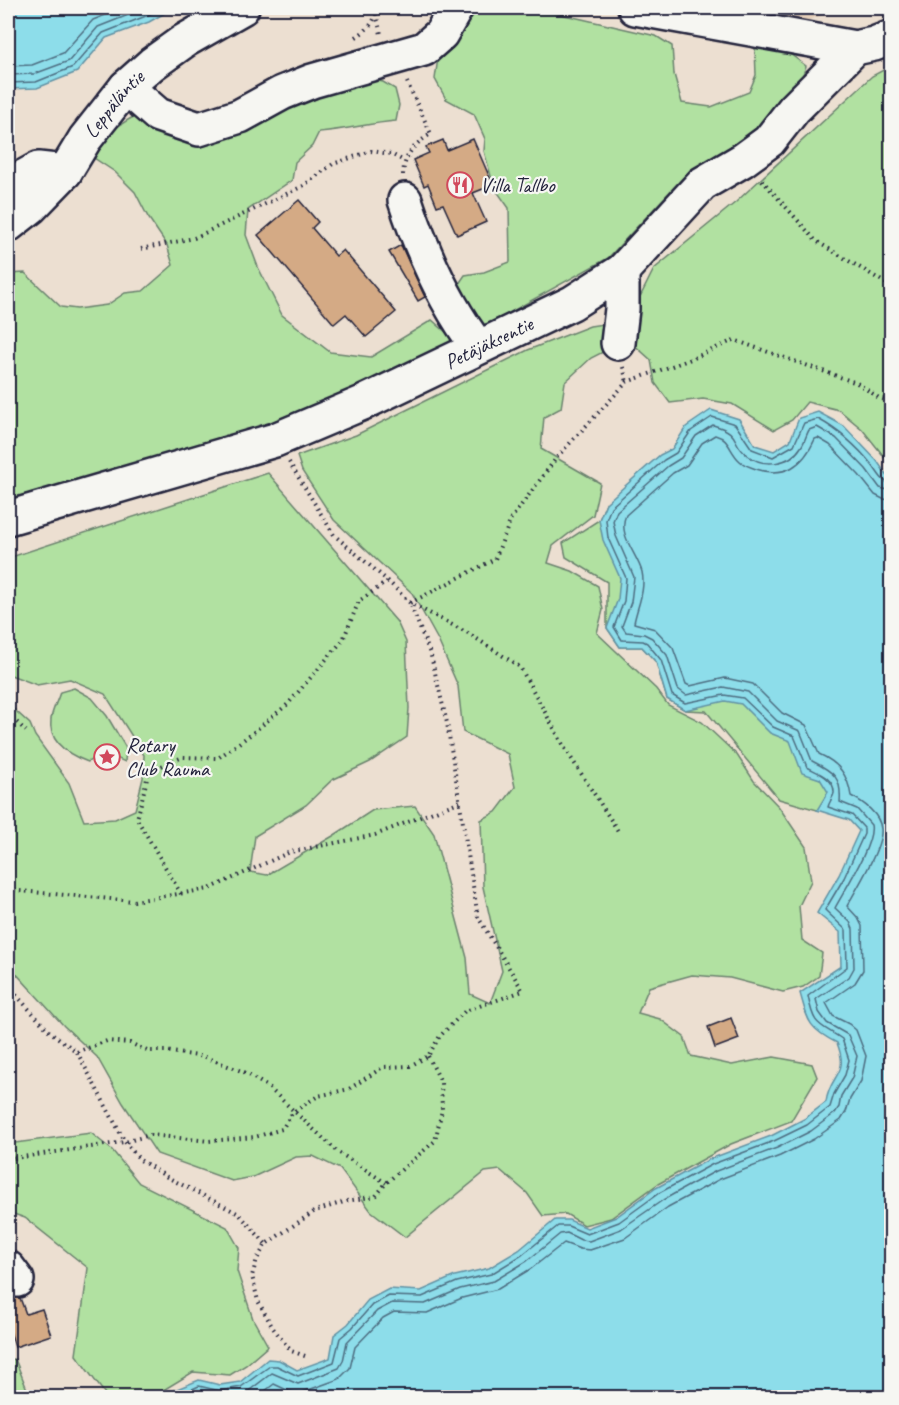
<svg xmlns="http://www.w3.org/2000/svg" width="899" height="1405" viewBox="0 0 899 1405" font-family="Caveat,sans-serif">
<rect width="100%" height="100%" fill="#ecdfd1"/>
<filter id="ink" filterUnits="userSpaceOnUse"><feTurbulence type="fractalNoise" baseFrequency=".0167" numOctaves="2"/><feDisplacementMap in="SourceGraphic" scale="12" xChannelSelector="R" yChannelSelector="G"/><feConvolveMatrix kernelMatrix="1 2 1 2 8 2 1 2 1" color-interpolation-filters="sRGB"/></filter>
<g filter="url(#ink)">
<path fill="#e5cfba" d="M736 8H843L808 20Z"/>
<g fill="#b1e1a1" stroke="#6a826e" stroke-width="1.5">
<path d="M467 8H534L656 36 672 46 674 74 682 103 711 107 749 92 756 75 755 48 786 51 806 66 800 83 766 123 732 151 686 174 608 258 491 323 479 326 454 291 465 275 484 272 510 262 509 208 494 187 484 151 485 139 474 114 446 99 435 79 438 58Z"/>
<path d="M891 66V465L862 429 839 410 807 402 792 420 774 430 732 404 703 399 670 403 655 383 651 360 632 343 636 305 654 269 736 202 872 76Z"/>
<path d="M359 77 383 82 395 89 399 105 396 121C370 123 345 130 319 132L312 146 295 162 292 180 248 210 246 235 258 267 282 315 330 352 371 357 432 320 456 341 253 438 8 503V274L25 273 61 307 77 309 107 305 125 293 143 291 173 265 167 245 148 217 135 192 115 172 91 156C107 133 118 124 143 112L189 131Z"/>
<path d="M603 324 610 341 607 350 591 358 565 382 561 408 544 417 541 449 600 483 593 515 553 546 548 563 572 571 598 586 603 610 597 633 656 689 668 705 702 722 737 755 754 781 779 807 806 847 811 881 799 906 802 940 822 953 819 976 803 987 783 992 730 978 692 975 649 987 638 1013 660 1019 684 1037 691 1056 732 1065 774 1057 812 1064 817 1077 791 1121 731 1144 658 1184 611 1218 584 1225 566 1214 543 1216 527 1193 500 1170 485 1172 405 1237 371 1211 340 1169 313 1156 296 1157 253 1177 232 1181 157 1154 123 1103 97 1057 64 1026 13 970 8 959V704L30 724 35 736 69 783 84 821 115 819 135 810 143 778 144 755 105 694 70 679 37 685 8 674V558L268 473 397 622 406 642 409 708 407 737 370 762 332 780 306 805 255 836 250 872 267 875 333 836 373 810 415 806 434 834 467 958 470 994 490 1003 502 971 483 887 481 820 496 812 515 787 508 754 463 732 458 686 438 640 412 593 334 520 302 471 297 456 356 435 528 350 590 326Z"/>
<path d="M606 503 730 660 840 792 817 810 779 799 706 711 685 710 667 699 656 662 642 647H620L607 628V582L566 557 563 543 599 520Z"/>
<path d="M74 688 92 698 107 716 126 748 125 762 116 758 108 749 88 762C69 755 48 742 51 719 52 710 58 700 60 692Z"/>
<path d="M91 1133 112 1150 139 1183 227 1227 239 1248 237 1271 253 1319 268 1346 246 1365 230 1375 193 1372 152 1397H110L105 1394 76 1355 88 1268 25 1218 8 1212V1137L15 1143Z"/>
<path d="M15 1359 30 1397H8V1360Z"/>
</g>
<g fill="#8dddea" stroke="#6292a4" stroke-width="1.5">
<path d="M8 8H174L149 22 106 38 77 72 37 88 8 89Z"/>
<path d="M711 410 739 419 755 445 774 451 790 441 799 418 818 412 844 426 877 461 891 481V1397H161L172 1391 199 1380 220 1385 240 1382 268 1359 279 1360 297 1370 330 1358 334 1335 348 1324 368 1300 389 1289 421 1291 455 1276 489 1268 519 1250 555 1220H569L587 1228 616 1217 656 1188 710 1159 771 1136 804 1119 826 1102C830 1073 850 1076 837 1043 809 1029 808 1022 800 993L841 966 840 932 817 913 839 875 859 831 849 820 817 810 828 792 820 779 802 773 790 741 770 733 741 704 725 701 685 710 667 699 656 662 642 647H620L607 628 618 599 620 578 603 540 599 520 606 503 660 455 672 449 686 427Z"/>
</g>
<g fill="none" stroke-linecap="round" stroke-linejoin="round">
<g stroke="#4d6d81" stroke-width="1.5">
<path d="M8 66 32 65 63 53 93 20 123 8"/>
<path d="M8 75 34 74 69 61 98 27 146 8"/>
<path d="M8 83 36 82 73 67 103 33 146 16 162 8"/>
<path d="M172 1398 199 1386 220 1391 241 1387 270 1366H277L298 1376 334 1362 340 1338 352 1328 372 1305 389 1296 422 1297 457 1282 491 1274 522 1255 558 1226H568L587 1234 619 1222 659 1193 713 1164 774 1141 807 1125 830 1107 834 1094 845 1075 849 1060 842 1039C818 1023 814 1027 808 996L847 967 846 930 825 910 844 878 864 834V828L852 815 828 807C829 802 833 798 834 793 835 778 816 772 807 767L794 736 773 727 743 698 724 695 685 703 672 695 661 660 647 643 643 641 622 640 614 627 624 601 626 578 608 538 606 520 611 507 664 460 676 453 691 431 712 417 735 424 752 449 773 457 794 445 804 423 818 419C840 431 856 445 872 465 878 472 882 483 892 484"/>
<path d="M225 1398 246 1393 272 1373 298 1384 339 1368 343 1361 347 1342 377 1311 392 1303 425 1304 460 1289 494 1281 527 1261 560 1234 567 1233 581 1240 589 1241 621 1229 663 1200 690 1185 716 1171 777 1148 811 1131 835 1113 839 1107 841 1096 852 1078 857 1056 848 1035 827 1023 819 1012 816 999 849 977 854 968 853 929 850 922 835 908C844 891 875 843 871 825L857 809 840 802C842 778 834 772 812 761L800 731 777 721 748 692 723 687 686 695 678 689 667 655 652 638 644 634 626 632 622 626 631 602 634 577 616 536 613 521 617 511 668 466 681 458 696 436 713 425C742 433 730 442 747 455 763 468 790 465 801 447 805 442 806 435 809 430L817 427 836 438 866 469 880 488 892 491"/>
<path d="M256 1398 274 1384 289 1391 300 1393 339 1379 350 1368 355 1347 383 1318 394 1312 427 1313 462 1298 498 1289 532 1268 564 1243 580 1249 590 1250 625 1238 668 1207 720 1179 780 1156 814 1139 841 1120 846 1112 850 1099 861 1081 866 1056 856 1030 849 1024 833 1016 826 1003 855 983 863 970 862 926 858 918 847 906C856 890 883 846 881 829 880 814 863 802 851 796 848 775 839 763 819 754L806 725 782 713 753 684 725 678 690 686 686 684 673 648 655 629 634 623C637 607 646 590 642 572 637 554 617 534 626 515L673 473 687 465 702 443 715 435C730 439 729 451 740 461 744 465 750 467 756 469 785 478 803 466 815 439L818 438 830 445 859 475 875 495 883 499 892 500"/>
</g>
</g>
<g fill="#d4aa85" stroke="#22223b" stroke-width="1.5">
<path d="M473 139 493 185 473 193 486 222 457 235 443 204 437 206 428 184 424 186 413 160 429 153 426 147 443 140 447 150Z"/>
<path d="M299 200 318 222 312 228 336 256 343 250 396 312 366 337 346 314 334 324 258 235Z"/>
<path d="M401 245 425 297 418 301 389 252Z"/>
<path d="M731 1018 739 1039 715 1048 708 1027Z"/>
<path d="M8 1296 20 1298 26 1314 42 1309 51 1335 15 1347 8 1325Z"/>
</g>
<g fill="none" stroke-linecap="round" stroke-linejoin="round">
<g stroke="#22223b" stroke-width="38">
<g id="minor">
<path d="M635 8 855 48"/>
<path d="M126 87 158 115 199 129 240 116 282 93 312 81 424 49 441 34 456 8"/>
<path d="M8 184H11L38 169 65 172"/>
<path d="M405 200C422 252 445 303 478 347"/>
<path id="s1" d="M8 225 31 207 65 172 85 139 126 87 152 64 184 41 242 8"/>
<path d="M618 343 622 309V271"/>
<path id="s2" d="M8 518 275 440 365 402 572 303 622 271 702 184 743 160 769 141 794 109 855 48 874 44 892 37"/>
<path d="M8 1268 17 1280"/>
</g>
</g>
<g stroke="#22223b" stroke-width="4" stroke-dasharray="1.5 4.5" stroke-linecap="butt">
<path d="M376 14 381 34"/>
<path d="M356 37C367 30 377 21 376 8"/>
<path d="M403 175C404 155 414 144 431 134L407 82"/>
<path d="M762 180 816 241 892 287"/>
<path d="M141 249 194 238 303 186 333 164 371 151 391 154 404 161"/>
<path d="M623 367 627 382"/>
<path d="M289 462 334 535 388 581 410 603 468 633 520 667 566 750 618 831"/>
<path d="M410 603 495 559 511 519 557 457 627 382 694 358 734 340 857 383 879 398 892 402"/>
<path d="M8 714 26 731"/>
<path d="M8 890 134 901 209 889 290 852 375 835 461 801"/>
<path d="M181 894 137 819 149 771 183 757 218 758 250 735 288 704 343 640 359 601 388 581"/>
<path d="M8 986 49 1031 77 1052 125 1142 140 1160 167 1177 239 1214 266 1244"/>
<path d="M77 1052 107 1041 130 1043 147 1051H165L205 1057 244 1072 268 1087 338 1152 386 1183"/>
<path d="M8 1159 125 1142 150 1135 209 1141 255 1137 282 1129 293 1112 318 1096 349 1089 383 1067 410 1066 428 1056 440 1036 465 1011 523 991 478 917 447 723 431 656 410 603"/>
<path d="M305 1356 291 1351 273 1328 258 1301 252 1276 257 1259 266 1244 315 1211 347 1201 376 1196 386 1183 435 1141 442 1110 441 1082 428 1056"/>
</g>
<use href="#minor" stroke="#f6f6f2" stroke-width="33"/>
</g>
</g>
<defs>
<g id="restaurant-ring" transform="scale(1.35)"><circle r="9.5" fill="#f6f6f2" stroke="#d1495b" stroke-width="1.5"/><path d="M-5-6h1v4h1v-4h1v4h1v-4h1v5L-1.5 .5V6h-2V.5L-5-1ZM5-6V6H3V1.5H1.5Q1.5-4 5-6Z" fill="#d1495b"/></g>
<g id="sight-ring" transform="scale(1.35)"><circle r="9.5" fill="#f6f6f2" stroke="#d1495b" stroke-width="1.5"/><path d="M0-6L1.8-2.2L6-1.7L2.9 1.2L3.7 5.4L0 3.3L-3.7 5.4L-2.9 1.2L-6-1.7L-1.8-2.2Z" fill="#d1495b"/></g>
</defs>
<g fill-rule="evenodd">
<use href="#restaurant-ring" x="460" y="185"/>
<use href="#sight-ring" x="107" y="757"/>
</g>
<g text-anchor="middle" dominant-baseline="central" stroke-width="4.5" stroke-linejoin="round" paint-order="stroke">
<g font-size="21" fill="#22223b" stroke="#f6f6f2">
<text stroke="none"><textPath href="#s1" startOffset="162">Leppäläntie</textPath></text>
<text stroke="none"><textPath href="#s2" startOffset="513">Petäjäksentie</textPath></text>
</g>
<g font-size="21" fill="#22223b" stroke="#f6f6f2" text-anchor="start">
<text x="480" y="185">Villa Tallbo</text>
<text x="126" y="745">Rotary<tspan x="126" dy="24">Club Rauma</tspan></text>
</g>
</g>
<rect width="899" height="1405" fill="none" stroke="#f6f6f2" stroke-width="30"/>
<rect x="15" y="15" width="869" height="1375" fill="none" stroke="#22223b" stroke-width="2" filter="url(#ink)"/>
</svg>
